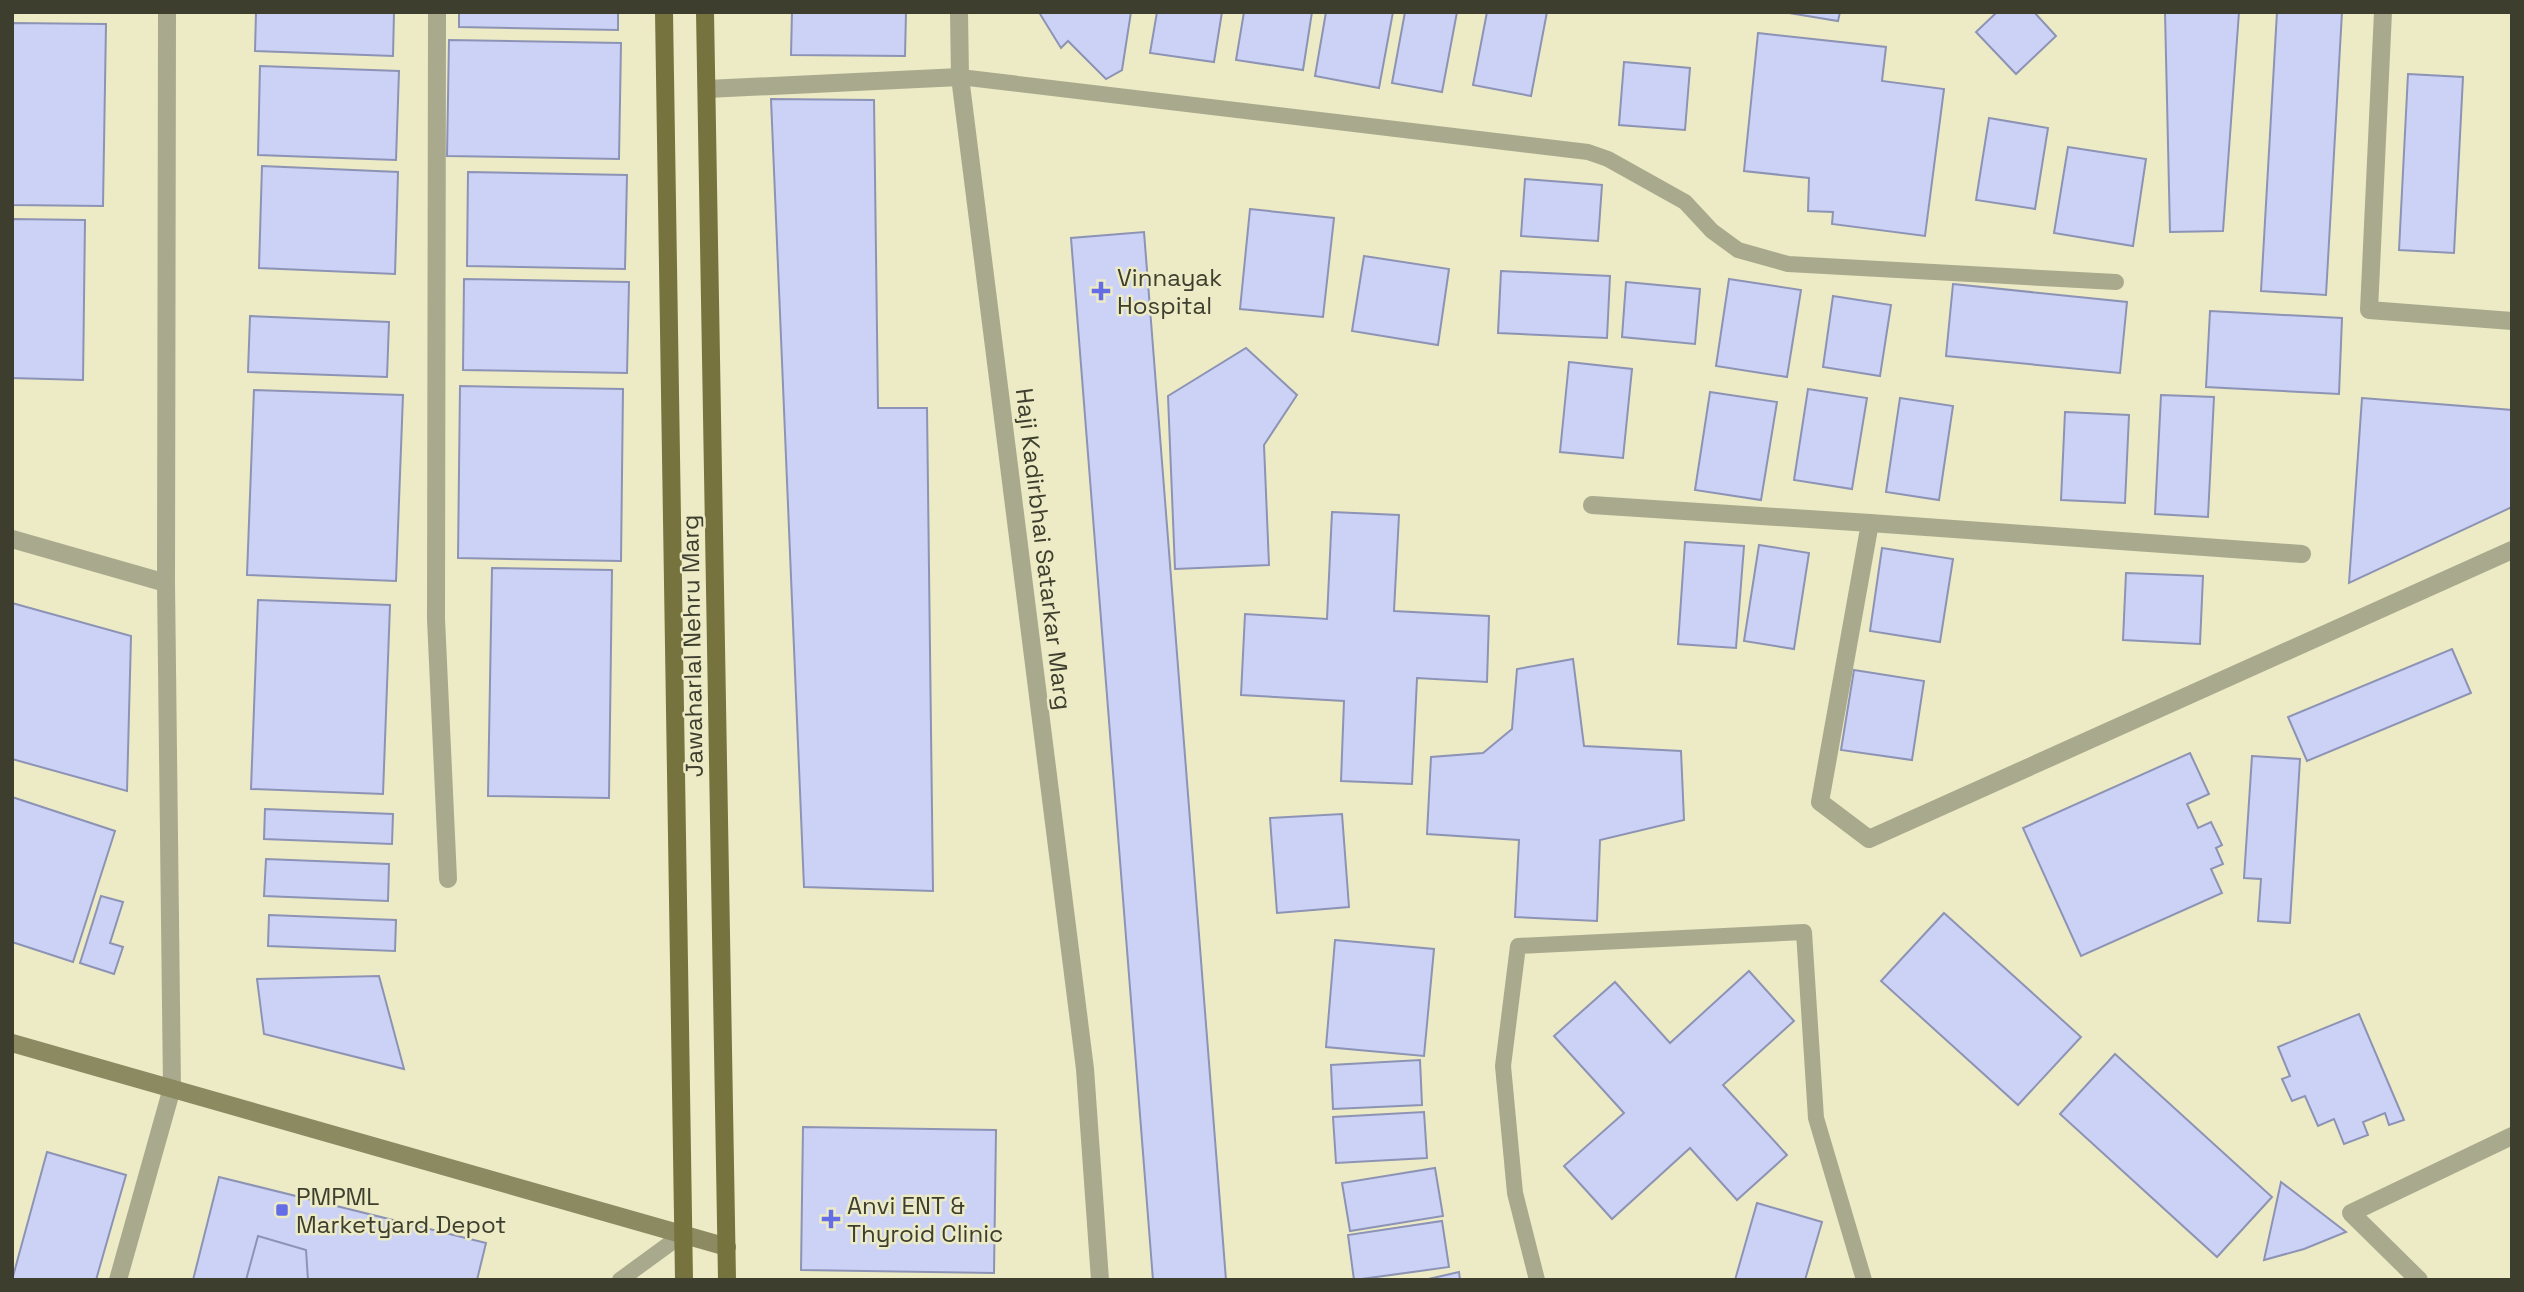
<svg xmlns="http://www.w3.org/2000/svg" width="2524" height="1292" viewBox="0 0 2524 1292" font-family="'Space Grotesk',sans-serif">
<rect width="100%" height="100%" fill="#ecebc5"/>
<g fill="#cbd2f6" stroke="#8d93b4" stroke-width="2">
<path d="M256 12H394L393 56 255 51Z"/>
<path d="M459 12H618V30L459 27Z"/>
<path d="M792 12H906L905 56 791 55Z"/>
<path d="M1042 12H1131L1122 70 1106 79 1068 41 1061 48 1040 14Z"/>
<path d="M1157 12H1222L1214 62 1150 53Z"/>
<path d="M1244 12H1312L1303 70 1236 60Z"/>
<path d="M1326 12H1393L1379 88 1315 76Z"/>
<path d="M1405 12H1457L1442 92 1392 83Z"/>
<path d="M1487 12H1547L1531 96 1473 85Z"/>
<path d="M1783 12H1840L1838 21Z"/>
<path d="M1997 12H2034L2056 36 2016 74 1976 32Z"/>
<path d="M2165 12H2239L2223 231 2170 232Z"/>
<path d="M2277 12H2342L2326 295 2261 291Z"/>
<path d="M12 23 106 24 103 206 12 205Z"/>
<path d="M1758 33 1886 47 1882 81 1944 89 1925 236 1832 224 1833 212 1808 211 1809 178 1744 171Z"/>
<path d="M449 40 621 43 619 159 447 156Z"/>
<path d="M1624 62 1690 68 1685 130 1619 125Z"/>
<path d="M260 66 399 71 396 160 258 155Z"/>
<path d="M2408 74 2463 77 2454 253 2399 250Z"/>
<path d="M771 99 874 100 878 408H927L933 891 804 887Z"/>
<path d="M1989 118 2048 128 2035 209 1976 200Z"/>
<path d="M2068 147 2146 159 2133 246 2054 233Z"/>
<path d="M262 166 398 172 395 274 259 268Z"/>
<path d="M468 172 627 175 625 269 467 266Z"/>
<path d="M1525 179 1602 185 1598 241 1521 236Z"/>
<path d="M1250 209 1334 218 1323 317 1240 309Z"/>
<path d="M12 219 85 220 83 380 12 378Z"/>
<path d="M1144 232 1226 1280H1153L1071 238Z"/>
<path d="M1364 256 1449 269 1438 345 1352 331Z"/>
<path d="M1501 271 1610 276 1607 338 1498 333Z"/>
<path d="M464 279 629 282 627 373 463 370Z"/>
<path d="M1729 279 1801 290 1787 377 1716 366Z"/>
<path d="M1626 282 1700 289 1695 344 1622 337Z"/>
<path d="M1953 284 2127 302 2120 373 1946 356Z"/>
<path d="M1833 296 1891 305 1880 376 1823 367Z"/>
<path d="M2210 311 2342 318 2339 394 2206 387Z"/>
<path d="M250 316 389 322 387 377 248 372Z"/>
<path d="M1246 348 1297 395 1264 445 1269 565 1175 569 1168 396Z"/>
<path d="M1569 362 1632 369 1623 458 1560 452Z"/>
<path d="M460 386 623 389 621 561 458 558Z"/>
<path d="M1808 389 1867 398 1852 489 1794 480Z"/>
<path d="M254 390 403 395 396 581 247 575Z"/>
<path d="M1710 392 1777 402 1761 500 1695 490Z"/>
<path d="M2161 395 2214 397 2208 517 2155 514Z"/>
<path d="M1900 398 1953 406 1939 500 1886 492Z"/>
<path d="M2362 398 2512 410V507L2349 583Z"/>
<path d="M2065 412 2129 415 2125 503 2061 500Z"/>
<path d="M1332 512 1399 515 1394 611 1489 616 1487 682 1417 678 1412 784 1341 781 1344 701 1241 695 1245 614 1327 619Z"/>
<path d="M1685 542 1744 546 1736 648 1678 644Z"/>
<path d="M1759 545 1809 553 1794 649 1744 641Z"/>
<path d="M1882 548 1953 559 1940 642 1870 631Z"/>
<path d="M492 568 612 570 609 798 488 796Z"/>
<path d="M2126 573 2203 576 2200 644 2123 640Z"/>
<path d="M258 600 390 605 383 794 251 789Z"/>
<path d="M12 603 131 636 127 791 12 759Z"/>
<path d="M2452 649 2471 693 2307 761 2288 717Z"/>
<path d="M1573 659 1584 746 1681 751 1684 820 1600 840 1597 921 1515 917 1519 840 1427 834 1431 757 1483 753 1512 729 1517 669Z"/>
<path d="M1854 670 1924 681 1912 760 1841 750Z"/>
<path d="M2190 753 2209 794 2187 804 2198 828 2211 822 2222 845 2216 848 2223 864 2211 869 2222 893 2081 956 2023 828Z"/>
<path d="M2252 756 2300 759 2290 923 2258 921 2261 879 2244 878Z"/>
<path d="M12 797 115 831 73 962 12 942Z"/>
<path d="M265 809 393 814 392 844 264 839Z"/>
<path d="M1342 814 1349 907 1277 913 1270 818Z"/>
<path d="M266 859 389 864 388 901 264 896Z"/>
<path d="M101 896 123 902 110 943 123 947 114 974 80 963Z"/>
<path d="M1944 913 2081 1037 2018 1105 1881 981Z"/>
<path d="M269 915 396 920 395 951 268 946Z"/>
<path d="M1335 940 1434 949 1424 1056 1326 1047Z"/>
<path d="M1749 971 1794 1021 1723 1085 1787 1155 1737 1200 1690 1148 1612 1219 1564 1166 1624 1113 1554 1036 1615 982 1670 1043Z"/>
<path d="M379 976 404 1069 264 1034 257 979Z"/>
<path d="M2359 1014 2404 1120 2389 1125 2385 1113 2363 1122 2368 1135 2344 1144 2334 1119 2318 1126 2305 1096 2292 1101 2282 1079 2290 1076 2278 1047Z"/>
<path d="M2115 1054 2272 1197 2217 1257 2060 1114Z"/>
<path d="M1420 1060 1422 1105 1333 1109 1331 1065Z"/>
<path d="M1424 1112 1427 1158 1336 1163 1333 1117Z"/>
<path d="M803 1127 996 1130 994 1273 801 1270Z"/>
<path d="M47 1152 126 1175 96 1280H12Z"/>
<path d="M1435 1168 1443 1216 1350 1231 1342 1183Z"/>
<path d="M219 1177 486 1243 477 1280H193Z"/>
<path d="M2281 1182 2346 1232 2304 1249 2264 1260Z"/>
<path d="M1757 1203 1822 1222 1805 1280H1735Z"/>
<path d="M1442 1221 1449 1267 1354 1280 1348 1235Z"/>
<path d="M258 1236 306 1250 308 1280H246Z"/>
<path d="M1459 1272 1460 1280H1424Z"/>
</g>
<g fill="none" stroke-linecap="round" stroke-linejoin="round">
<g stroke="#a9a98d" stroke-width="16">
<path d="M960 77 1588 152 1608 159 1685 202 1712 231 1738 250 1788 264 2116 282"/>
<path d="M620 1280 683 1234"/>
<path d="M1537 1280 1515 1193 1503 1066 1518 946 1804 932 1816 1118 1864 1280"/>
</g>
<g stroke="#a9a98d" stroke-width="18">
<path d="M437 12 436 619 448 879"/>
<path d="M959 12 960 77"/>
<path d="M2383 12 2369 310 2512 321"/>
<path d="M707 89 960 77 1085 1069 1100 1280"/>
<path d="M1592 505 1870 523 1820 802 1869 839 2512 550"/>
<path d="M1870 523 2302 554"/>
<path d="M12 539 166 583"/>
<path d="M118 1280 172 1088 166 583 167 12"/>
<path d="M2419 1280 2351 1213 2512 1136"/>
</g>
<path stroke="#8b8a61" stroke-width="18" d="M12 1043 727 1247"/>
<g stroke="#76733f" stroke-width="18">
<path d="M664 12 684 1280"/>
<path d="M705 12 727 1280"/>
</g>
</g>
<g fill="#656de6" stroke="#ecebc5" stroke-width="2.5">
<path d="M1097.5 280.5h7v7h7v7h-7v7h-7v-7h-7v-7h7z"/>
<rect x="275" y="1203" width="14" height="14" rx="3.5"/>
<path d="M827.5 1208.5h7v7h7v7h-7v7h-7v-7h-7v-7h7z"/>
</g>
<g text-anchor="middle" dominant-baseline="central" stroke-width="5" stroke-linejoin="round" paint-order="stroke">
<g font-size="24" fill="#3e3e2f" stroke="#ecebc5" text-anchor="start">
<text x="1117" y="277">Vinnayak<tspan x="1117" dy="28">Hospital</tspan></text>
<text x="296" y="1196">PMPML<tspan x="296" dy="28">Marketyard Depot</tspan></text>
<text x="847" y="1205">Anvi ENT &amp;<tspan x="847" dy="28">Thyroid Clinic</tspan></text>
</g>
<g font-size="24" fill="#3e3e2f" stroke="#ecebc5">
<text transform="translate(1044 549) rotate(83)">Haji Kadirbhai Satarkar Marg</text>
<text transform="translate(692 646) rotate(-91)">Jawaharlal Nehru Marg</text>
</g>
</g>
<rect width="2524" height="1292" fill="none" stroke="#3e3e2f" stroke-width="28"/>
</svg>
